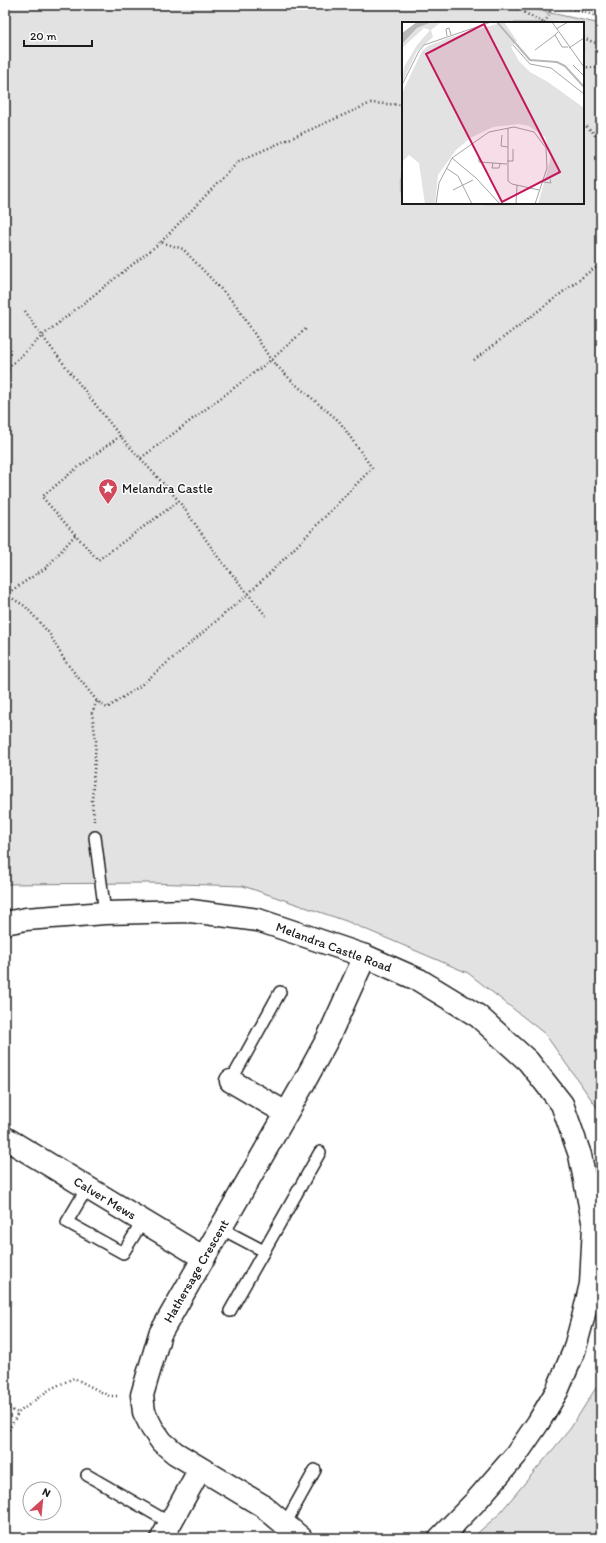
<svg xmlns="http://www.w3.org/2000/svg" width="606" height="1543" viewBox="0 0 606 1543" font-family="Itim,sans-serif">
<rect width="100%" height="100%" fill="#fff"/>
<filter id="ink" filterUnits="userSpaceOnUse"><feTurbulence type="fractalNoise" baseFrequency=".025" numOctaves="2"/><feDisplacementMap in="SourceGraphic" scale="8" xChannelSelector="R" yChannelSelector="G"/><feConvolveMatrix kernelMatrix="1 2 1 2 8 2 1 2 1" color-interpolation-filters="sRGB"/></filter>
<g filter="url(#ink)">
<g fill="#e2e2e2" stroke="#7f7f7f" fill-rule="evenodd">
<path d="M5 5H514L601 24V1113L545 1034 468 973 346 921 243 886 148 883 5 884ZM403 23H583V203H403Z"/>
<path d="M601 1378V1538H472L498 1515 570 1429 599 1383Z"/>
</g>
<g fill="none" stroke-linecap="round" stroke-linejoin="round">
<g stroke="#1c1c1c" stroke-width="14">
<g id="service">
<path d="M95 837 105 913"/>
<path d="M231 1081 280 992"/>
<path d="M87 1188 67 1222 123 1253 143 1221"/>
<path d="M220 1228 264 1251 320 1152"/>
<path d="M230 1311 264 1251"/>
<path d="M87 1475 170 1523"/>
<path d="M285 1524 315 1470"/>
</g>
</g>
<g stroke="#1c1c1c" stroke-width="25">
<g id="minor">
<path d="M5 923 26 919 105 913 191 911 258 920 365 956 419 980 478 1016 528 1061 562 1104 580 1155 594 1226 591 1284 583 1318 574 1351 557 1391 538 1423 516 1455 476 1501 440 1538"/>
<path d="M231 1081 286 1113"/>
<path d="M5 1138 204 1258"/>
<path d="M162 1538 200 1469"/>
<path d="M301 1538 263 1506 175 1453 162 1442 152 1428 144 1412 142 1395 160 1334 301 1088 328 1038 365 956"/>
</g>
</g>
<g stroke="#1c1c1c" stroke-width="2.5" stroke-dasharray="1 3" stroke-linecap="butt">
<path d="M510 5 544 23"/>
<path d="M558 5 601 17"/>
<path d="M545 23 553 5"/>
<path d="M583 38 601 45"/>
<path d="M583 67 601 68"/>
<path d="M583 124 592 131 601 144"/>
<path d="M161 242 239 161 371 103 403 105"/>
<path d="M25 311 42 336 120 436 179 501 218 557 267 617"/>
<path d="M474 360 593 269 601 266"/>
<path d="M5 371 42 336 161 242 183 249 236 305 271 360 294 383 339 421 372 468 286 557 248 594 140 686 107 708 97 701 65 661 49 633 25 606 5 594"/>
<path d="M120 436 72 472 42 497 98 560 179 501"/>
<path d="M141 458 271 360 307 328"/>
<path d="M5 595 47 567 76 534"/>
<path d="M94 821 92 801 96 741 92 713 97 701"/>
<path d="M5 1407 18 1413"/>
<path d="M5 1437 18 1413 50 1389 74 1378 109 1396H119"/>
</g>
<use href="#service" stroke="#fff" stroke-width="11"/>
<use href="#minor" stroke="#fff" stroke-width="22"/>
</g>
</g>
<defs>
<g id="sight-pin" transform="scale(1)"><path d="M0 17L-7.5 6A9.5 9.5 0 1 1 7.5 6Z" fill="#d1495b" stroke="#fff"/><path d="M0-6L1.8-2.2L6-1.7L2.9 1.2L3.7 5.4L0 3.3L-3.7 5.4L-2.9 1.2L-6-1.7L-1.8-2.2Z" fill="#fff"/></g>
</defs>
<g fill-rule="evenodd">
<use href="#sight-pin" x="108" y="488"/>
</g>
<g text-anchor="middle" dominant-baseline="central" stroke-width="3" stroke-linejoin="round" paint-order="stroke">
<g font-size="13" fill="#1c1c1c" stroke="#fff" text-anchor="start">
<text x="122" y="488">Melandra Castle</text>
</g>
<g font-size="13" fill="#1c1c1c" stroke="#fff">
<text transform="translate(334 947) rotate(20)">Melandra Castle Road</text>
<text transform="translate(105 1198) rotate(31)">Calver Mews</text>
<text transform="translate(196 1271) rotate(-60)">Hathersage Crescent</text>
</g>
</g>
<g transform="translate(402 22)">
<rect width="182" height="182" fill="#fff"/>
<path d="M30 0H39L29 8 31 15 15 29 0 61 2 45 15 23 28 8 22 6 0 26V22L15 6ZM102 0 115 19 109 25 117 39 128 50 146 60 182 86V182H136L149 135 143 115 127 104 117 102 91 105 68 116 54 128 36 153 33 182H23L17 141 7 133 0 140V71L20 29 26 24 49 15Z" fill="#e2e2e2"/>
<path d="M15 0H30L15 6 0 22V11Z" fill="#b8b8b8"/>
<path fill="none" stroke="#b8b8b8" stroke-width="2" d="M95 0 128 38 155 40 163 44 182 65"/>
<path fill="none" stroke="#a4a4a4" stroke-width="1" d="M150 0 182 45M154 7 166 0M156 10 153 13 160 25H166M45 14 44 7 47 6 49 13M111 23 128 42 149 46 182 72M167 26 182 16M133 28 153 13M171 43 182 54M0 63 17 29 22 23 89 0M106 106V159L110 162 137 168M100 113 99 124 106 125M77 135V140L105 142M50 136 74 156 98 182M105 139H111V127M91 141 90 146H97L98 142M44 146 56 154 70 182M141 160 149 161 148 157M51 168 71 158M34 182 37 161 50 136 87 110 112 105 132 110 144 126 145 146 133 182M114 182 115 163"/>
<path fill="#c2185b" fill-opacity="0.15" stroke="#c2185b" stroke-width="2" d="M82 2 158 150 100 180 24 32Z"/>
<rect width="182" height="182" fill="none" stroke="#1c1c1c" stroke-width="2"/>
</g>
<rect width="606" height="1543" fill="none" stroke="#fff" stroke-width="20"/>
<rect x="10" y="10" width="586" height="1523" fill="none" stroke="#1c1c1c" stroke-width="1.5" filter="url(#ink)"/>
<g transform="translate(42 1501) rotate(27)"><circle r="19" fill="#ffffff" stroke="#a4a4a4"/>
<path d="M0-3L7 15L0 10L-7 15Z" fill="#d1495b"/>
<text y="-6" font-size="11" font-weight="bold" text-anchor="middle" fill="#1c1c1c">N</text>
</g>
<path d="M24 40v6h68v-6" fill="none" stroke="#1c1c1c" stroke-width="2"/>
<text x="30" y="40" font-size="12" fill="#1c1c1c" stroke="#ffffff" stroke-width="3" paint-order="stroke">20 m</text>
</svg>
